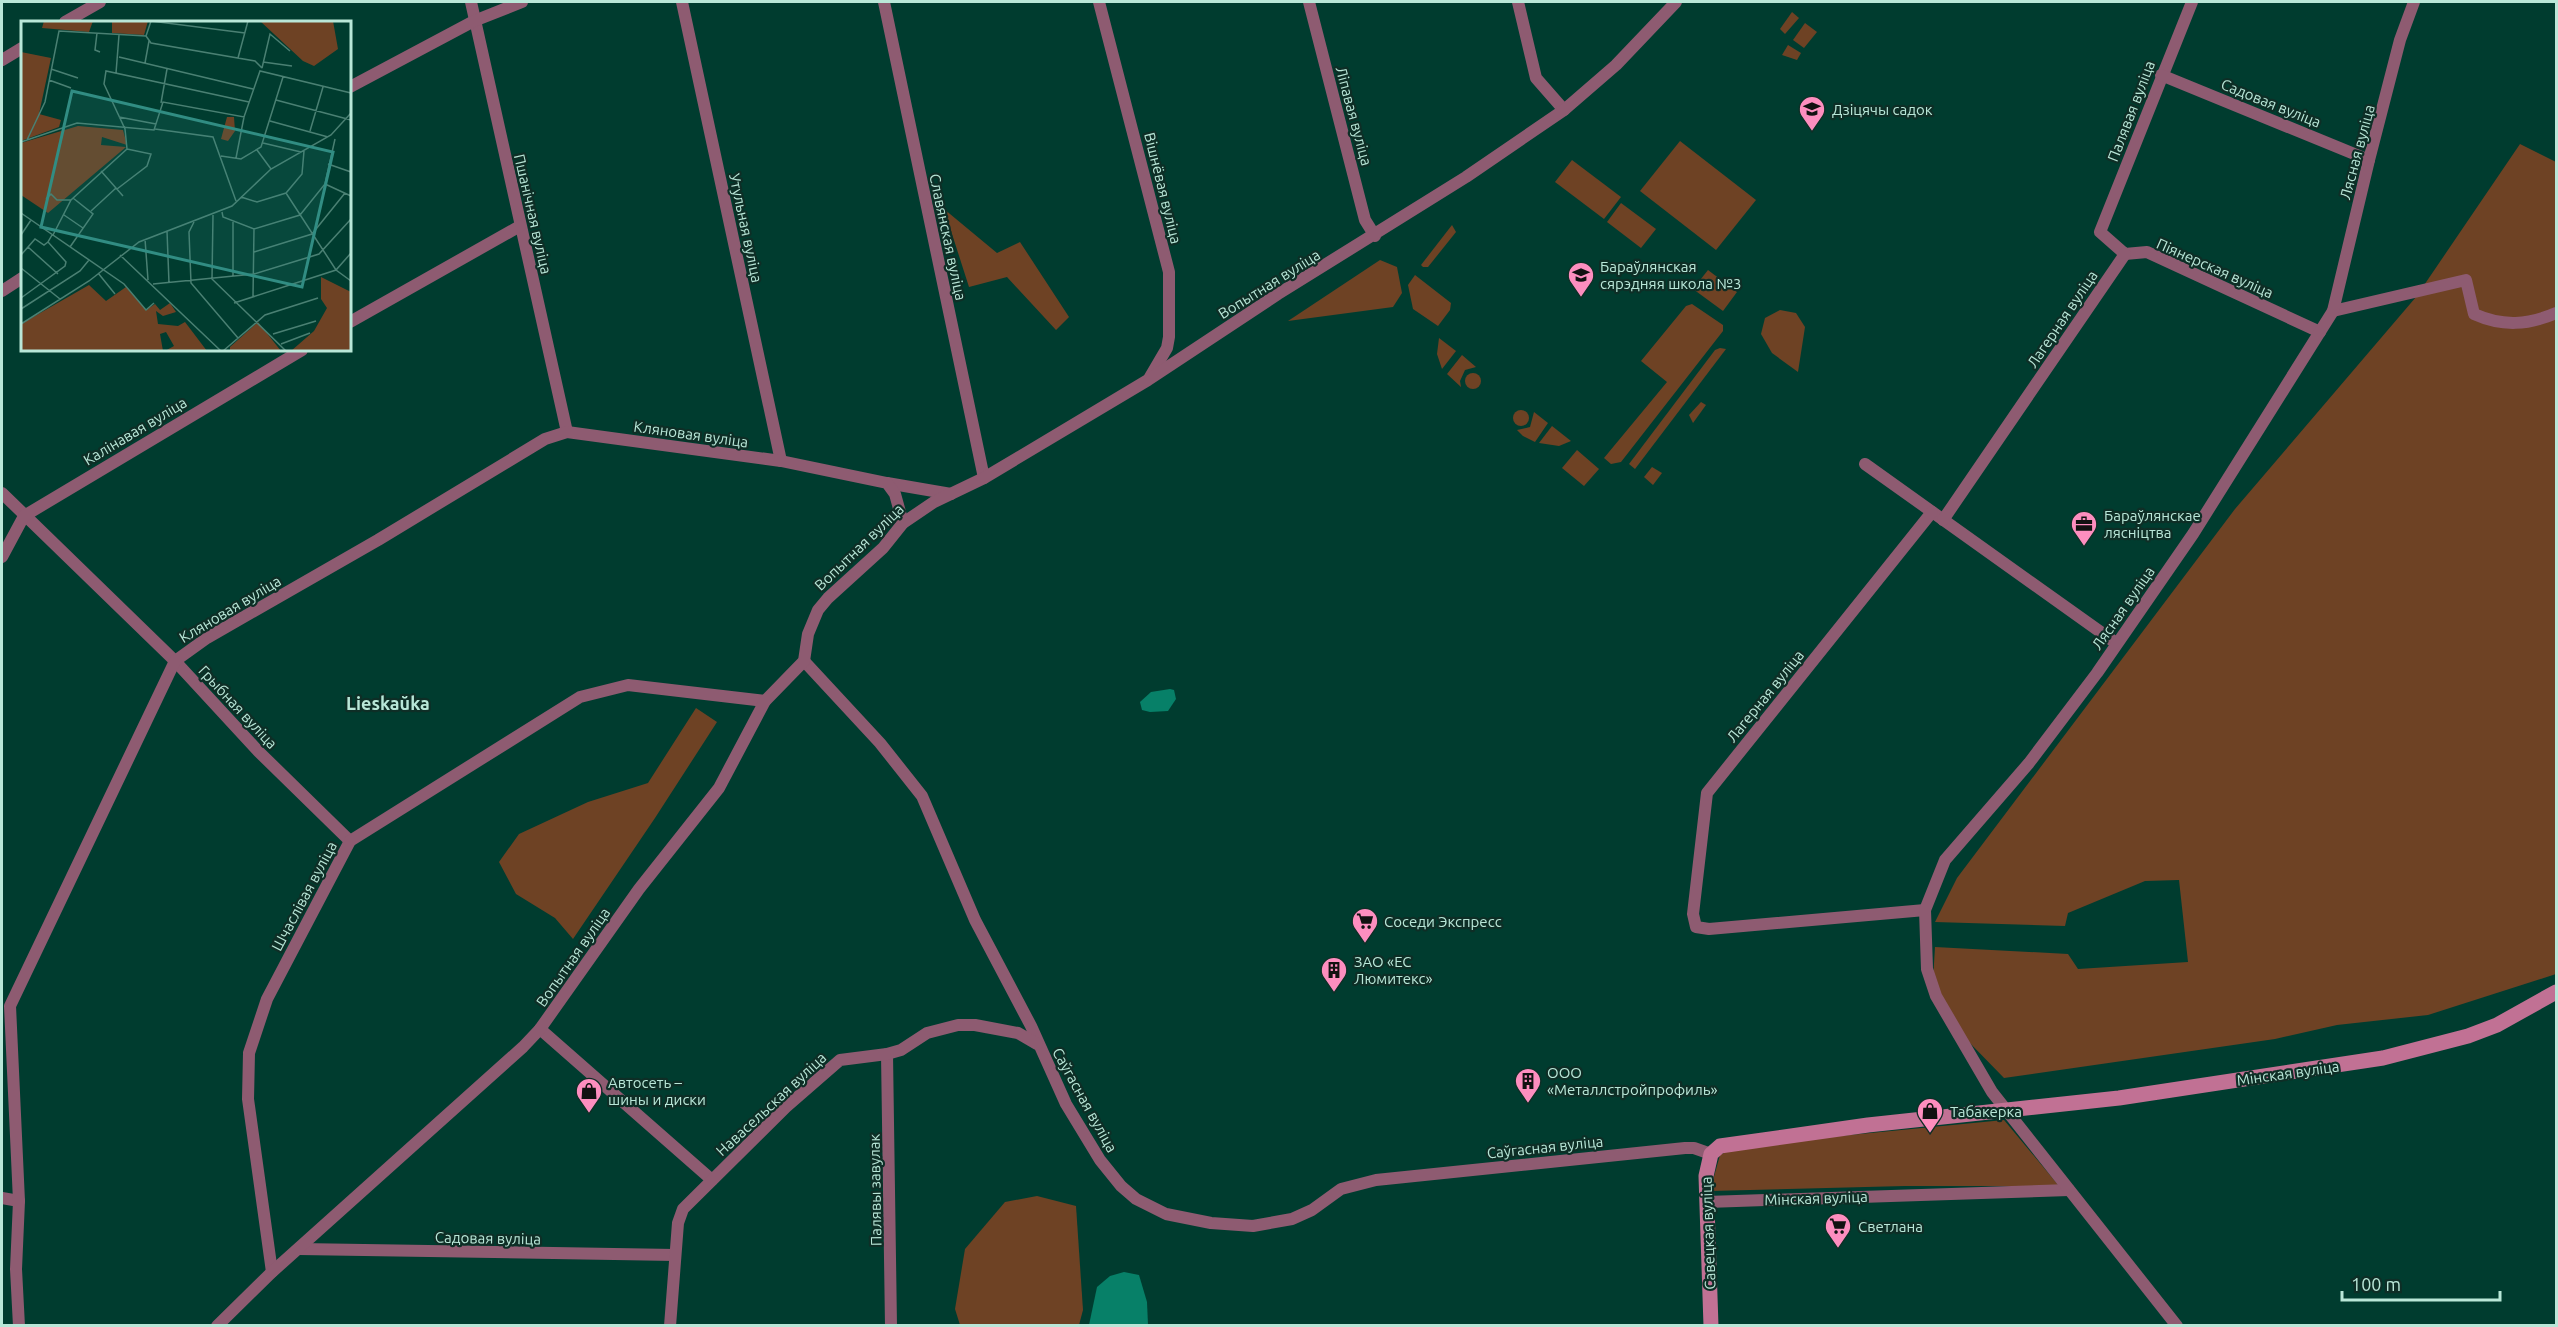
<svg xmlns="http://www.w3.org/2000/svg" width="2558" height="1327" viewBox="0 0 2558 1327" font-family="Ubuntu,sans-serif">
<rect width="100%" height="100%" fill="#003c2f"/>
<g fill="#6e4224">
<path d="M1792 12 1799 18 1785 34 1780 29Z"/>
<path d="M1805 23 1817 32 1804 48 1793 40Z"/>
<path d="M1788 45 1801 53 1797 60 1782 55Z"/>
<path d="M1680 141 1756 200 1716 250 1640 191Z"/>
<path d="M2520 144 2556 162V974L2428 1015 2337 1025 2275 1039 2004 1078 1965 1038 1933 980 1935 947 2068 954 2078 969 2188 962 2179 880 2145 881 2068 913 2065 926 1935 922 1957 878 2235 509 2416 297Z"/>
<path d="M1572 160 1621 197 1604 219 1555 182Z"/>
<path d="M1621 203 1656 229 1641 248 1607 222Z"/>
<path d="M944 209 997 253 1020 242 1069 317 1056 330 1007 277 969 287Z"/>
<path d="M1452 225 1456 232 1428 267H1423L1421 265Z"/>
<path d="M1380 260 1397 267 1402 293 1393 307 1288 321Z"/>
<path d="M1708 270 1737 292 1723 311 1693 289Z"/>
<path d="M1415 275 1451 303 1450 310 1438 326 1413 309 1408 285Z"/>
<path d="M1692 304 1723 325V331L1621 462 1611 464 1604 458 1667 382 1641 361 1686 306Z"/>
<path d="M1780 310 1796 313 1805 327 1798 372 1772 353 1761 334 1765 318Z"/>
<path d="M1439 338 1456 351 1442 369 1437 354Z"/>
<path d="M1720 348 1726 349 1635 469 1629 464 1715 350Z"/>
<path d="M1462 355 1476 367 1465 370 1460 381 1461 387 1447 374Z"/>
<circle cx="1473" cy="381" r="8"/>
<path d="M1701 402 1706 405 1693 423 1689 415Z"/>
<circle cx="1521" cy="418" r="8"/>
<path d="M1534 412 1548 423 1535 442 1523 436 1517 430 1530 427Z"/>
<path d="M1552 426 1571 441 1559 446 1539 443Z"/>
<path d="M1577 450 1599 469 1584 486 1562 468Z"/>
<path d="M1652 467 1662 473 1653 485 1644 477Z"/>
<path d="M696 708 717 722 655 818 573 939 555 918 516 894 499 862 519 834 588 802 648 783Z"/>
<path d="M2004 1120 2059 1186H1905L1710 1191 1720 1155 1737 1146Z"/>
<path d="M1037 1196 1076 1206 1083 1310 1079 1325H960L955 1309 965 1249 1005 1202Z"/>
</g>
<g fill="#078068">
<path d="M1170 689 1174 690 1176 699 1168 711 1150 712 1142 710 1140 702 1151 692Z"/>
<path d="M1124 1272 1139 1275 1147 1302 1148 1325H1089L1097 1287 1110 1276Z"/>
</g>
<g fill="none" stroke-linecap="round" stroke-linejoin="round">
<g stroke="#8e5b71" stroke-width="12">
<path d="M471 2 567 432"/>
<path d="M682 2 781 461"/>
<path d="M884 2 984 478"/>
<path d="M1099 2 1169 272V337L1167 348 1150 377"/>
<path d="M1309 2 1365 220 1375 236"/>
<path d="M1518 2 1536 78 1564 110"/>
<path d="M2192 2 2100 232 2125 254 2147 252 2320 332"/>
<path d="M65 22 100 2"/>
<path d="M2 60 22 48"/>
<path d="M2161 75 2369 160"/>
<path d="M350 87 474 21 522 2"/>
<path d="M2 291 22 278"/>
<path d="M2333 311 2466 280 2474 314C2503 327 2528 325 2556 313"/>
<path d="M350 322 520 226"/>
<path d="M1865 464 2116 643"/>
<path d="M887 483 951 494"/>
<path d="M2 493 175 661 258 751 350 841"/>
<path d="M1943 520 2125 254"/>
<path d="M2 557 24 516 302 350"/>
<path d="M804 661 880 743 922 796 975 920 1031 1026 1066 1104 1100 1160 1121 1186 1136 1199 1166 1214 1211 1223 1253 1226 1292 1219 1312 1210 1341 1189 1376 1180 1685 1148H1694L1711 1154"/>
<path d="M1925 910 1709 929 1696 927 1693 914 1707 793 1932 512"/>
<path d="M540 1029 712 1180"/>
<path d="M887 1054 891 1326"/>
<path d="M2 1198 19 1201"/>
<path d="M1707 1202 2069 1190"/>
<path d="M299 1249 675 1255"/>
<path d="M272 1272 248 1099 249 1053 267 999 350 841 580 697 628 685 765 701"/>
<path d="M19 1326 16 1269 19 1201 10 1006 175 661 207 638 378 540 545 439 567 432 781 461 887 483 895 494 903 523"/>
<path d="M217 1326 272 1272 523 1047 540 1029 639 889 719 788 765 701 804 661 808 634 818 610 828 598 883 548 903 523 934 502 984 478 1148 380 1278 294 1466 177 1564 110 1616 65 1676 2"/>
<path d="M670 1326 678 1223 683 1209 786 1107 840 1060 887 1054 901 1050 927 1033 958 1025H975L1018 1033 1037 1044"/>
<path d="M2177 1326 1992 1092 1936 996 1927 969 1925 910 1945 860 2029 763 2097 673 2193 534 2333 311 2369 160 2400 40 2414 2"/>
</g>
<path stroke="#c17194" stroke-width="15" d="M1711 1326 1706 1176 1711 1154 1720 1146 1868 1125 2119 1098 2383 1058 2468 1036 2497 1025 2556 992"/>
</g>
<defs>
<g id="school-pin" transform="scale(1.35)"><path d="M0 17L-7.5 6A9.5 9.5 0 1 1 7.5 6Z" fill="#fd8ebf" stroke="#0e2e26"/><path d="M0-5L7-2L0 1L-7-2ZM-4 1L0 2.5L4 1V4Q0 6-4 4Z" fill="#111"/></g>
<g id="office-pin" transform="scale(1.35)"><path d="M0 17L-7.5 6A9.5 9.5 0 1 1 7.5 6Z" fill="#fd8ebf" stroke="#0e2e26"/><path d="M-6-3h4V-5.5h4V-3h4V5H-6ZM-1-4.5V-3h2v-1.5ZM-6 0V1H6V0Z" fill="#111"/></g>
<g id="supermarket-pin" transform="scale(1.35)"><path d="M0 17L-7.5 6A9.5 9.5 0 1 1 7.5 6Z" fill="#fd8ebf" stroke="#0e2e26"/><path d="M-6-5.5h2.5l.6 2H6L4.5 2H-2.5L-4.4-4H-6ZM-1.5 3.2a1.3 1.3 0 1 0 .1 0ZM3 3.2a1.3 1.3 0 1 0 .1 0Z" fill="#111"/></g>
<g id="building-pin" transform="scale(1.35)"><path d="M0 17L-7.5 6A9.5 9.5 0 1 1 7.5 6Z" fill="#fd8ebf" stroke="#0e2e26"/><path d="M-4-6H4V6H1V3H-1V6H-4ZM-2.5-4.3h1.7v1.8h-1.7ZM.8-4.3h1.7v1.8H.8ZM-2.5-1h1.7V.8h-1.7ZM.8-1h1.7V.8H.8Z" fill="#111"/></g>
<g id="shop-pin" transform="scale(1.35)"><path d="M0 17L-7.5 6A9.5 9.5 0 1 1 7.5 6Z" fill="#fd8ebf" stroke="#0e2e26"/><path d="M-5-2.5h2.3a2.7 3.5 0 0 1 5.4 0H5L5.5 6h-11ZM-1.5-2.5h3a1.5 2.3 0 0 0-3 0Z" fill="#111"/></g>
</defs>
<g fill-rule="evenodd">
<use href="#school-pin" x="1812" y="109"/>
<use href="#school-pin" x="1581" y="275"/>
<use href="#office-pin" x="2084" y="524"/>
<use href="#supermarket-pin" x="1365" y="921"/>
<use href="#building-pin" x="1334" y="970"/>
<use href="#building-pin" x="1528" y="1081"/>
<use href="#shop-pin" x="589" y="1091"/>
<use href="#shop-pin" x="1930" y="1111"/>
<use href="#supermarket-pin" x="1838" y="1226"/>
</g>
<g text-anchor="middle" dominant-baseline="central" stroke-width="4.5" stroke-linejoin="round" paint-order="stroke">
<g font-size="15" fill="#b9e7d8" stroke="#0e2e26">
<text transform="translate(2271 103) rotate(22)">Садовая вуліца</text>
<text transform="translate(2131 111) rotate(-69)">Палявая вуліца</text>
<text transform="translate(1354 116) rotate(75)">Ліпавая вуліца</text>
<text transform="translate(2357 152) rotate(-75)">Лясная вуліца</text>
<text transform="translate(1163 188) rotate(76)">Вішнёвая вуліца</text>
<text transform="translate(533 214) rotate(77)">Пшанічная вуліца</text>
<text transform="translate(746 228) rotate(78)">Утульная вуліца</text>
<text transform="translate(948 237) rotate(78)">Славянская вуліца</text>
<text transform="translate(2215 268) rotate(24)">Піянерская вуліца</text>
<text transform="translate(1269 284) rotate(-32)">Вопытная вуліца</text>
<text transform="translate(2062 319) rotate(-56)">Лагерная вуліца</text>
<text transform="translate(135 431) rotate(-31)">Калінавая вуліца</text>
<text transform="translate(691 434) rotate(8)">Кляновая вуліца</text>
<text transform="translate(859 547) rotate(-44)">Вопытная вуліца</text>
<text transform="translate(2123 608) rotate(-55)">Лясная вуліца</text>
<text transform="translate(230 609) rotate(-31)">Кляновая вуліца</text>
<text transform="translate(1765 696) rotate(-51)">Лагерная вуліца</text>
<text transform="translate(238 707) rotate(47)">Грыбная вуліца</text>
<text transform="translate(304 896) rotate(-62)">Шчаслівая вуліца</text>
<text transform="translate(573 957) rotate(-55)">Вопытная вуліца</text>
<text transform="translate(2288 1073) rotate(-8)">Мінская вуліца</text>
<text transform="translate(1085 1100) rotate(61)">Саўгасная вуліца</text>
<text transform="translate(771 1104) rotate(-43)">Навасельская вуліца</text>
<text transform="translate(1545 1147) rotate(-6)">Саўгасная вуліца</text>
<text transform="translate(875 1190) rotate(-91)">Палявы завулак</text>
<text transform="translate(1816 1198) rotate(-2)">Мінская вуліца</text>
<text transform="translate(1708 1233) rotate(-92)">Савецкая вуліца</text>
<text transform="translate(488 1238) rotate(1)">Садовая вуліца</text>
</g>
<g font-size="15" fill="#b9e7d8" stroke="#0e2e26" text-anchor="start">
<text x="1832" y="109">Дзіцячы садок</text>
<text x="1600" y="266">Бараўлянская<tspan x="1600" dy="17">сярэдняя школа №3</tspan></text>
<text x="2104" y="515">Бараўлянскае<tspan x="2104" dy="17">лясніцтва</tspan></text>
<text x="1384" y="921">Соседи Экспресс</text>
<text x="1354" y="961">ЗАО «ЕС<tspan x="1354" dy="17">Люмитекс»</tspan></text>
<text x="1547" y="1072">ООО<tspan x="1547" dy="17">«Металлстройпрофиль»</tspan></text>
<text x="608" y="1082">Автосеть –<tspan x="608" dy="17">шины и диски</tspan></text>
<text x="1950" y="1111">Табакерка</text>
<text x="1858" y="1226">Светлана</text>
</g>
<g font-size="18" font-weight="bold" fill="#b9e7d8" stroke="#0e2e26">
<text x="388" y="703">Lieskaŭka</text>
</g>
</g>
<g transform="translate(21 21)">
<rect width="330" height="330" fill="#003c2f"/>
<path d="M23 0H127L123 14 91 12V1L72 0 68 11 21 7ZM239 0H312L317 28 293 45 282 40ZM0 31 30 37 18 93 40 99 38 106 0 120ZM206 96H213L214 110 207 120 200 118ZM57 105 102 109 106 124 81 116 80 124 105 126 27 192 0 174V122ZM300 256 330 271V330H270L293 310 306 287 300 278ZM68 264 85 280 105 266 125 289 134 283 139 289 149 282 155 291 142 295 135 290 137 303 157 305 164 301 186 330H144L153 325 145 311 139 313 142 330H0V303ZM237 301 260 330H209V326Z" fill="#6e4224"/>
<path fill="none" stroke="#4a8073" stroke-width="1.5" d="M76 12 74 29 79 31M125 15 130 22 234 40 241 47M125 15 130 0 224 12M98 36 232 68M217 37 227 0M242 41 271 45M124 42 128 20M241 47 249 13 269 30M30 48 57 57M95 52 98 14M28 59 50 67M255 79 330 99M140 82 146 48M98 96 135 103M249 100 307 116M134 108 192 116 215 180M289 110 302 66M6 119 24 81 38 10 125 15M0 121 56 102 133 109 142 81 223 96 239 50 330 72M242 122 280 131M106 128 104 108 83 63 85 50 228 81M236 129 250 148M200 135 220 138 240 126 262 56M215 137 223 96M307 143 330 151M80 150 102 175M304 163 330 175M96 168 126 145 130 133 106 128M265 172 315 249 330 260M220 176 236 181 265 172 281 153 283 130M25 178 30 173 36 179H50M70 190 95 167M201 191 202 196 233 208 279 194 304 163 314 118M0 192 103 263 125 289 133 282M43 194 62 207M192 194 191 258 265 330M173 201 168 211 170 262 217 317M146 210 148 262M0 214 10 199M32 214 50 179 106 128M124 218 127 259M7 226 37 253M49 226 72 193 52 177M233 231 291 213 324 172M0 234 14 218 23 224 27 221M99 234 200 330M0 247 39 278M77 252 94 273M212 256V201M132 263 233 253 298 233 330 198M232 276 233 208M0 277 44 245 45 241 27 221 31 214M213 282 315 249 330 232M0 288 59 250 68 239M0 303 68 260 118 221 211 185 250 148 310 114 330 92M252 313 295 300M260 323 289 312M202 330 244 294 297 277"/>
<path fill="#318d83" fill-opacity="0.15" stroke="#318d83" stroke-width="3" d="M51 70 312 131 281 266 20 206Z"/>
<rect width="330" height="330" fill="none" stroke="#b9e7d8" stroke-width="3"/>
</g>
<rect width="2558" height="1327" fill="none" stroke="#b9e7d8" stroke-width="6"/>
<path d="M2342 1291v9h158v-9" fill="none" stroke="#b9e7d8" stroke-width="3"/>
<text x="2351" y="1291" font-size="18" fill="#b9e7d8" stroke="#0e2e26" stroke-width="4.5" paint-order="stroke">100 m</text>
</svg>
